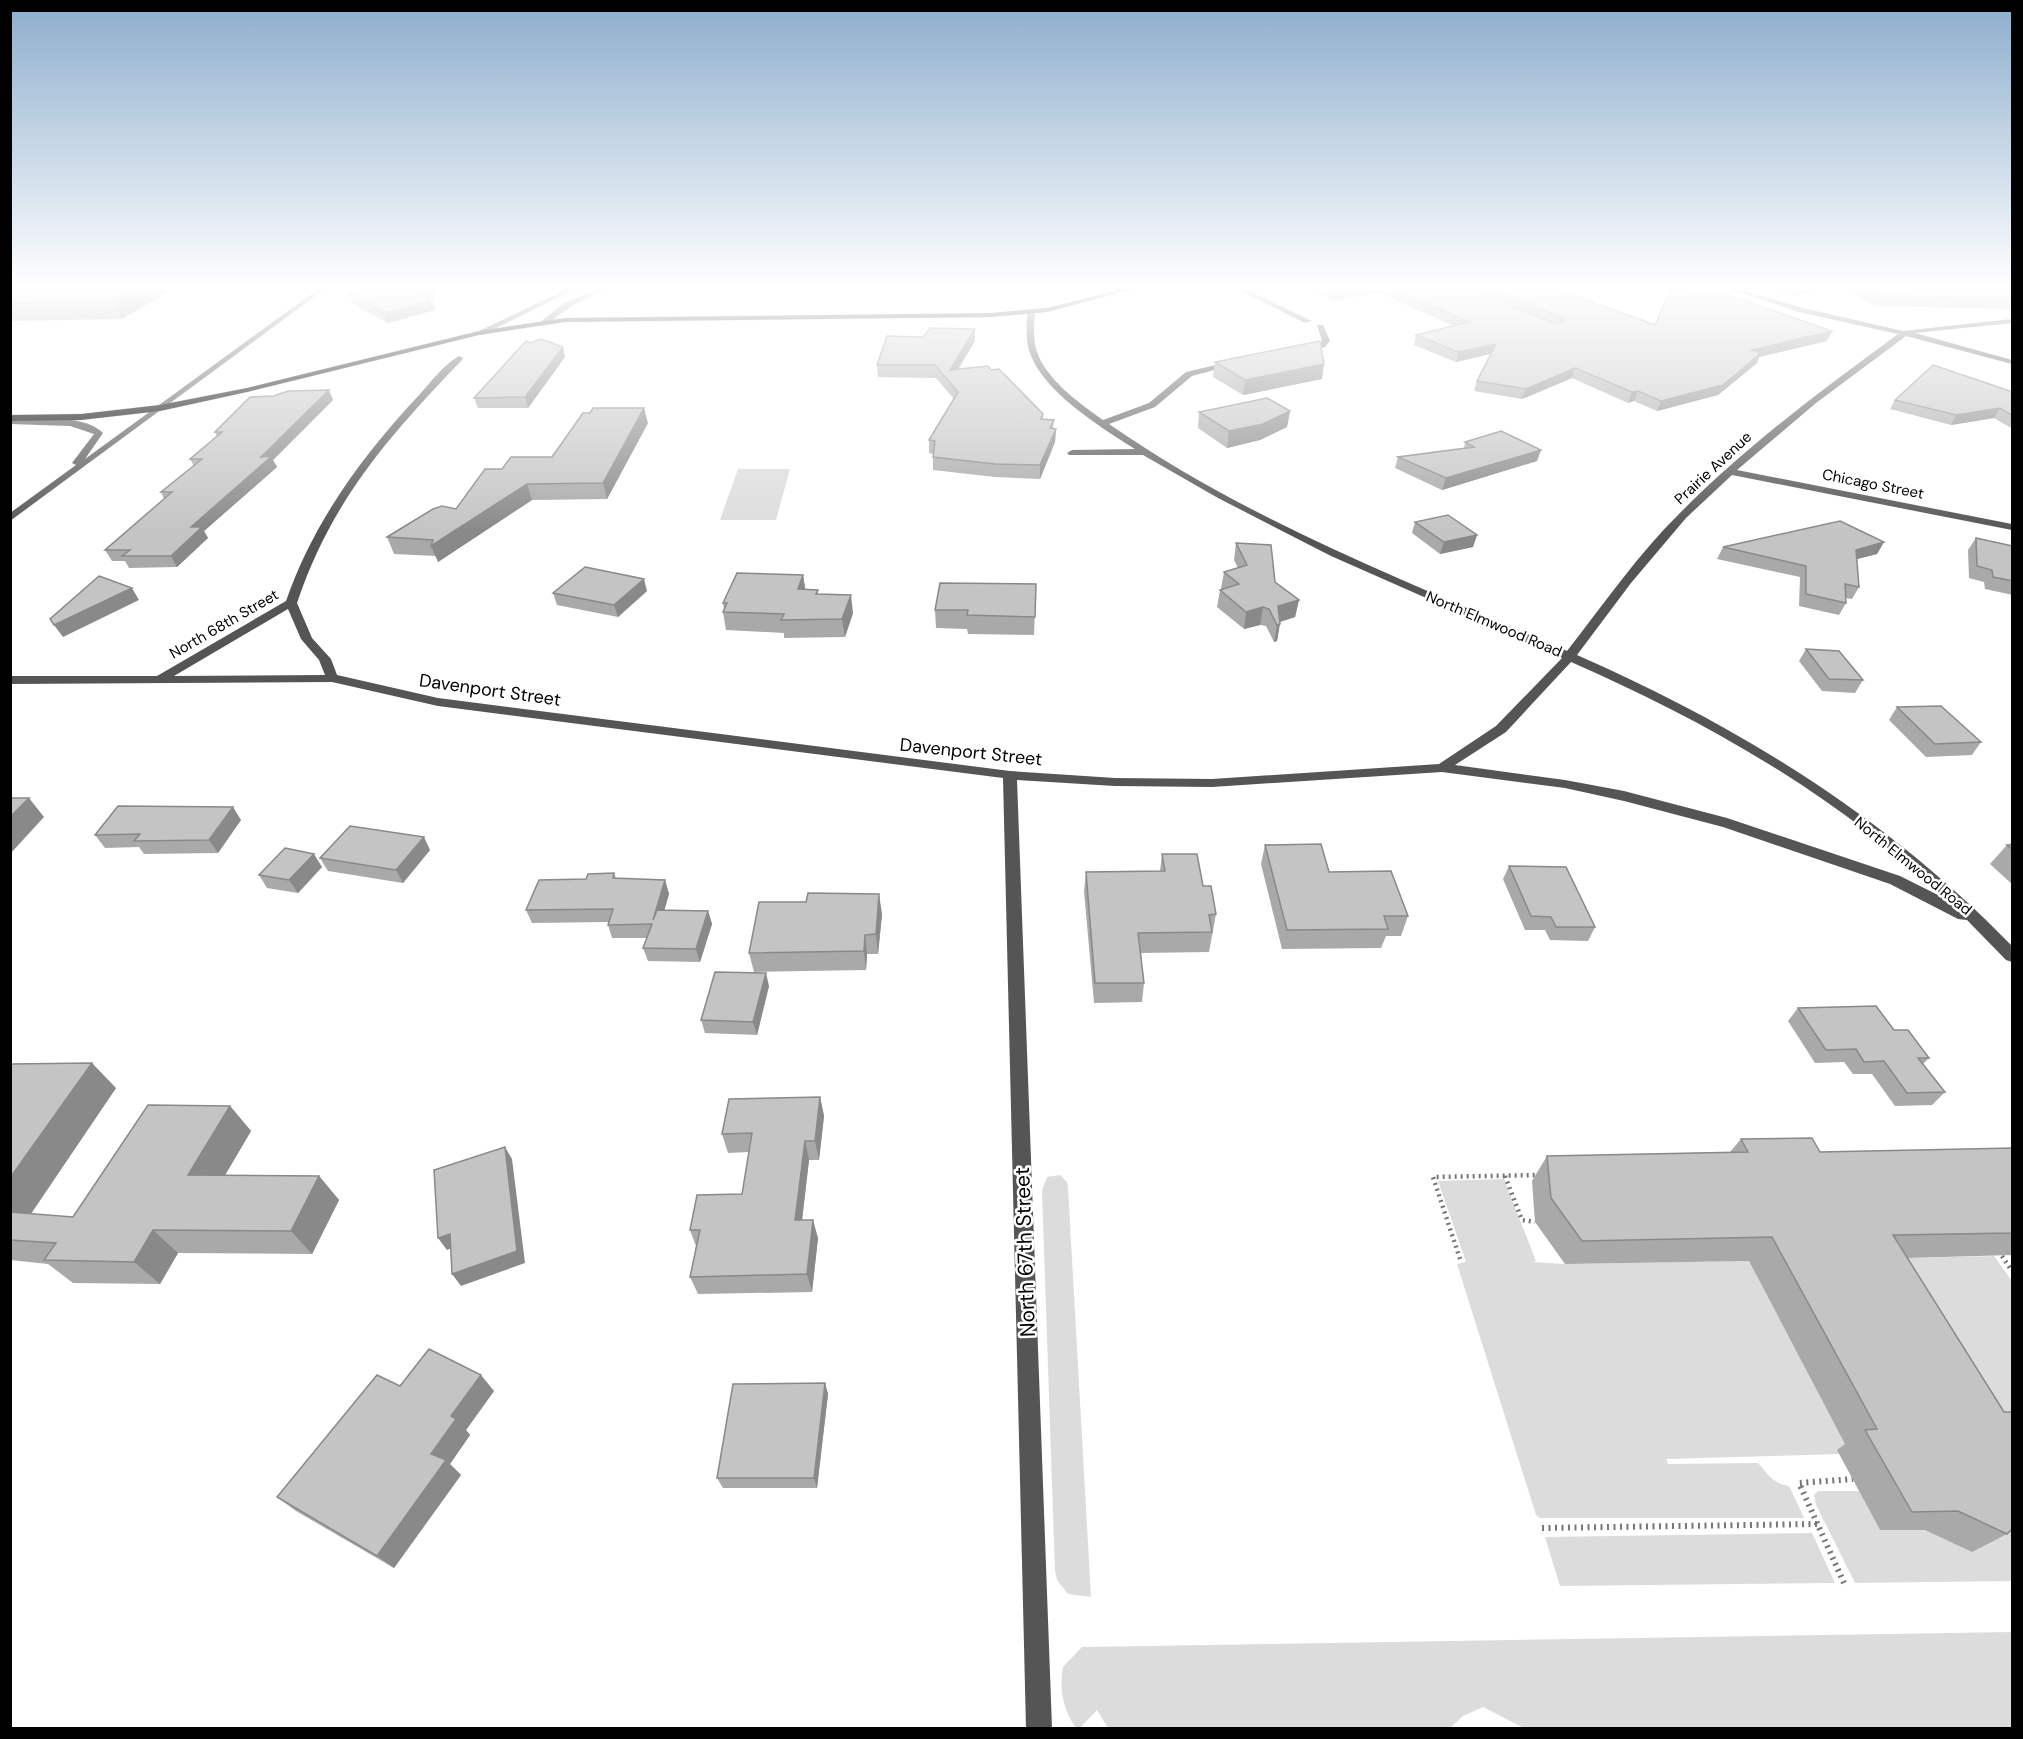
<svg xmlns="http://www.w3.org/2000/svg" width="2023" height="1739" viewBox="0 0 2023 1739" font-family="'DM Sans',sans-serif">
<rect width="100%" height="100%" fill="#fff"/>
<g fill="#dcdcdc">
<path d="M738 469H790L776 520H720Z"/>
<path d="M1060 1175 1067 1182 1068 1188 1091 1597 1068 1594 1057 1580 1055 1571 1042 1191 1047 1177Z"/>
<path d="M1504 1179 1536 1261 1532 1262 1565 1264 1749 1261 1848 1449 1840 1454 1666 1459 1668 1464 1758 1463C1768 1474 1772 1483 1789 1486L1804 1518H1540L1536 1515 1457 1264 1466 1262 1438 1181Z"/>
<path d="M1994 1256 2012 1281V1435L1867 1259Z"/>
<path d="M1818 1491H1859L1880 1530H1925L1972 1551 2012 1528V1581L1855 1583 1816 1505 1814 1495Z"/>
<path d="M1812 1533 1835 1583 1560 1586 1545 1537Z"/>
<path d="M2012 1632V1728H1524L1483 1707 1463 1716 1450 1728H1108L1097 1710 1080 1728H1076C1063 1710 1059 1689 1063 1667L1082 1647Z"/>
</g>
<g fill="none" stroke-linecap="round" stroke-linejoin="round">
<g stroke="#dbdbdb" stroke-width="1">
<path id="major" d="M1123 289H1133L1047 312 991 317 565 322 479 335 247 392 160 411 81 420 10 421V415L81 414 160 405 247 388 479 331 565 318 991 313 1047 308Z"/>
</g>
<g stroke="#777" stroke-width="4.5" stroke-dasharray="2 4" stroke-linecap="butt">
<path d="M1505 1176 1522 1220 1535 1222"/>
<path d="M2002 1256 2012 1271"/>
<path d="M1460 1259 1433 1177 1540 1175"/>
</g>
<g stroke="#777" stroke-width="6" stroke-dasharray="2 4.5" stroke-linecap="butt">
<path d="M1542 1528 1818 1524"/>
<path d="M1844 1583 1799 1483 1853 1479"/>
</g>
<g fill="#555" fill-rule="evenodd">
<path d="M318 289H325L10 521V513L76 465 72 463 94 434 70 426 10 424V418C38 420 82 413 103 433L85 459Z"/>
<path d="M567 289H575L482 335 475 333Z"/>
<path d="M597 289H605L570 307 546 325 539 323 564 303Z"/>
<path d="M1237 289H1245L1312 321 1305 323Z"/>
<path d="M1729 289H1738L1803 308 1903 331 2012 319V323L1915 333 2012 360V364L1906 336 1816 403 1737 470 2012 524V530L1732 475 1686 518 1631 583 1577 655C1739 726 1888 818 2012 946V962L2006 960 1967 920 1958 919 1890 884 1723 827 1624 801 1565 788 1442 772 1212 787 1115 786 1017 780 1052 1728H1026L1003 778 438 706 332 682 10 684V676H157L286 601C314 521 362 456 420 394 431 382 445 363 459 356L463 358 462 360C389 436 331 501 297 603L312 638 331 659 337 675 438 698 1010 771 1115 778 1212 779 1439 764 1496 726 1562 658 1331 556 1218 498 1143 455H1069L1067 453 1072 450 1135 449C1102 428 1043 392 1030 353 1025 340 1027 326 1027 312L1031 310 1035 312C1034 324 1033 337 1036 349 1045 379 1079 403 1103 420L1149 403 1186 372 1237 360V364L1192 376 1155 407 1109 424C1250 522 1411 583 1567 651 1603 605 1638 554 1680 513 1746 446 1822 390 1898 334L1799 312ZM288 609 301 639 319 660 325 675 174 676ZM1571 662C1706 721 1838 796 1946 899L1900 876 1727 818 1624 791 1565 780 1455 765 1506 732Z"/>
<path d="M1317 325H1323L1330 341 1325 347 1299 353V349L1322 341Z"/>
</g>
<use href="#major" fill="#000" fill-rule="evenodd"/>
</g>
<g fill="#a9a9a9">
<path d="M10 289H172L122 319 10 321Z"/>
<path d="M357 289H441L429 299 432 301 435 310 388 323 353 304 349 294Z"/>
<path d="M1310 289H1557L1655 325 1693 293 1832 331 1827 341 1759 357 1757 363 1718 395 1657 411 1634 401 1628 403 1572 378 1522 399 1474 391 1477 381 1491 354 1456 362 1414 345 1416 335 1454 326 1380 293 1333 300Z"/>
<path d="M1776 289H1821L1792 296Z"/>
<path d="M1845 289H2013V309L1875 306Z"/>
<path d="M975 341 958 369 991 370 1043 414V419L1054 420 1053 429H1056L1055 442 1040 479 995 477 933 470V454L929 453V440L954 399 936 378 878 377 877 365Z"/>
<path d="M565 357 528 408H478L474 398Z"/>
<path d="M1215 362 1322 379 1243 395 1213 377Z"/>
<path d="M2013 392V429L1994 418 1951 425 1890 409 1895 400Z"/>
<path d="M333 400 273 460 277 467 204 531 208 538 177 567 129 568 125 561H112L105 550 164 499 161 492 194 466 190 459 217 436 215 432Z"/>
<path d="M1290 411 1287 427 1260 440 1227 448 1198 428 1199 412Z"/>
<path d="M648 423 607 499 532 500 438 562 436 556 394 554 387 537 456 509 502 469 552 457Z"/>
<path d="M1465 442 1537 461 1442 490 1395 468 1398 457 1464 448Z"/>
<path d="M1415 522 1477 535 1473 547 1440 554 1412 533Z"/>
<path d="M1976 538 2013 546V595L1985 589 1984 582 1969 578 1968 550Z"/>
<path d="M1884 542 1877 554 1857 559 1859 587 1852 599 1846 598V603L1839 615 1799 606 1800 577 1717 559 1723 547Z"/>
<path d="M1236 543 1275 582 1299 600 1295 617 1280 622 1277 641 1274 642 1266 626 1260 625 1244 629 1217 607 1220 590 1222 589H1221L1224 572 1238 568 1234 560Z"/>
<path d="M803 575 805 589 818 590V594L853 613 845 637 784 638V633L726 630 723 612 724 609 723 603Z"/>
<path d="M1036 584 1034 635 968 634 967 629 936 628 935 610Z"/>
<path d="M647 591 618 617 557 605 553 593Z"/>
<path d="M1806 649 1863 680 1855 693 1822 691 1799 661Z"/>
<path d="M1897 707 1981 742 1972 755 1926 757 1889 720Z"/>
<path d="M241 820 218 853 144 854 139 847 105 848 95 835Z"/>
<path d="M2013 840V885L1990 864 2007 845H2009Z"/>
<path d="M1265 845 1329 872 1408 916 1401 936H1386L1381 948 1282 949 1261 864Z"/>
<path d="M430 850 403 883 328 871 320 858Z"/>
<path d="M1162 854 1203 886 1216 914 1209 952 1141 953 1144 983 1142 1002 1094 1003 1084 891 1086 872 1160 871Z"/>
<path d="M1509 866 1595 927 1588 941 1550 940 1545 930H1525L1503 879Z"/>
<path d="M322 867 298 893 267 888 259 875Z"/>
<path d="M614 873 616 878 665 880 669 894 664 910 708 911 712 924 700 962 648 961 643 948 647 938H612L608 925V922L532 923 526 910 586 879Z"/>
<path d="M806 902 882 914 878 954H867L866 970 754 972 749 953Z"/>
<path d="M769 986 757 1035 705 1033 701 1020Z"/>
<path d="M1798 1008 1894 1030 1929 1058 1923 1064 1945 1092 1932 1105 1895 1106 1872 1074H1853L1844 1062 1815 1063 1788 1021Z"/>
<path d="M10 1064 116 1088 31 1214 73 1217 230 1106 251 1131 225 1175 319 1176 339 1200 312 1254 178 1253 160 1284 73 1283 48 1264 10 1260Z"/>
<path d="M820 1097 824 1116 819 1160H809L802 1220 818 1238 812 1292 698 1294 690 1277 696 1246 690 1230 742 1194 749 1152 728 1153 722 1134Z"/>
<path d="M1741 1139 1820 1152 2013 1148V1255L1907 1258 2007 1534 1972 1552 1925 1530H1880L1837 1450 1845 1444 1749 1261 1565 1264 1535 1222 1532 1181 1547 1156 1730 1152Z"/>
<path d="M825 1383 828 1394 817 1488H723L717 1478Z"/>
<path d="M400 1386 494 1391 466 1430 470 1435 450 1464 461 1475 394 1568 296 1511 277 1497Z"/>
</g>
<g fill="#898989">
<path d="M133 289H172L122 319 112 301Z"/>
<path d="M427 289H441L425 302 432 301 435 310 388 323 384 313 420 295Z"/>
<path d="M1349 289H1381L1380 293 1333 300 1335 291Z"/>
<path d="M1795 289H1821L1792 296Z"/>
<path d="M975 329V341L950 383V370Z"/>
<path d="M1832 331 1827 341 1759 357 1757 363 1718 395 1657 411 1661 401 1752 350Z"/>
<path d="M1496 344 1493 353 1456 362 1458 352Z"/>
<path d="M563 347 565 357 528 408 525 397Z"/>
<path d="M1324 364 1322 379 1243 395 1245 380Z"/>
<path d="M1575 368 1572 378 1522 399 1526 389Z"/>
<path d="M329 390 333 400 273 460 277 467 204 531 208 538 177 567 171 556 191 527Z"/>
<path d="M1638 391 1634 401 1628 403 1632 392Z"/>
<path d="M644 408 648 423 607 499 603 483Z"/>
<path d="M2000 408 1994 418 1951 425 1956 415Z"/>
<path d="M1290 411 1287 427 1260 440 1227 448 1229 431Z"/>
<path d="M1056 429 1055 442 1040 479V465Z"/>
<path d="M1541 450 1537 461 1442 490 1446 478Z"/>
<path d="M527 484 532 500 438 562 431 546Z"/>
<path d="M1477 535 1473 547 1440 554 1444 542Z"/>
<path d="M1884 542 1877 554 1849 561 1856 550Z"/>
<path d="M803 575 806 593 798 589Z"/>
<path d="M644 579 647 591 618 617 614 605Z"/>
<path d="M132 588 139 600 63 637 54 625Z"/>
<path d="M851 595 853 613 845 637 842 619Z"/>
<path d="M1299 600 1295 617 1276 623 1278 606Z"/>
<path d="M1263 607 1260 625 1244 629 1246 612Z"/>
<path d="M1280 624 1277 641 1274 642 1277 625Z"/>
<path d="M29 798 44 817 10 854V817Z"/>
<path d="M233 807 241 820 218 853 209 840Z"/>
<path d="M424 837 430 850 403 883 396 870Z"/>
<path d="M314 854 322 867 298 893 289 880Z"/>
<path d="M665 880 669 894 658 933 653 920Z"/>
<path d="M879 894 882 914 878 954 876 934Z"/>
<path d="M708 911 712 924 700 962 696 949Z"/>
<path d="M865 935 867 954 866 970 864 951Z"/>
<path d="M766 973 769 986 757 1035 753 1022Z"/>
<path d="M92 1063 116 1088 17 1234 10 1228V1178Z"/>
<path d="M820 1097 824 1116 819 1160 815 1141Z"/>
<path d="M230 1106 251 1131 211 1199 188 1175Z"/>
<path d="M805 1141 809 1160 800 1238 795 1220Z"/>
<path d="M505 1147 512 1159 525 1263 461 1286 452 1274Z"/>
<path d="M319 1176 339 1200 312 1254 291 1231Z"/>
<path d="M813 1220 818 1238 812 1292 807 1274Z"/>
<path d="M153 1230 178 1253 160 1284 134 1262Z"/>
<path d="M450 1234 458 1245 447 1250 438 1238Z"/>
<path d="M481 1375 494 1391 466 1430 470 1435 450 1464 461 1475 394 1568 377 1556 451 1416Z"/>
<path d="M825 1383 828 1394 817 1488 814 1478Z"/>
</g>
<g fill="#c4c4c4" stroke="#898989" stroke-width="1.5">
<path d="M10 289H133L112 301 10 303Z"/>
<path d="M357 289H427L420 295 432 301 384 313 349 294Z"/>
<path d="M1330 289H1349L1335 291Z"/>
<path d="M1393 289H1472L1555 324 1565 321 1564 318 1491 289H1557L1655 325 1671 289H1684L1693 293 1714 290 1832 331 1752 350 1761 353 1723 385 1661 401 1638 391 1632 392 1575 368 1526 389 1477 381 1496 344 1458 352 1416 335 1469 322Z"/>
<path d="M1867 289H2013V298L1880 296Z"/>
<path d="M930 328 975 329 950 370 988 366 991 370 999 369 1043 414 1041 419 1054 420 1050 428 1056 429 1040 465 995 464 933 457 935 441 929 440 958 392 935 365H877L887 336 923 337Z"/>
<path d="M541 339 563 347 525 397 474 398 526 341 530 343Z"/>
<path d="M1320 341 1324 364 1245 380 1215 362Z"/>
<path d="M1933 365 2013 392V416L2000 408 1956 415 1895 400Z"/>
<path d="M329 390 261 457 272 456 191 527H202L171 556H122L130 550H105L172 492H161L202 459H190L222 432H215L250 397 274 396 288 391Z"/>
<path d="M1267 398 1290 411 1263 424 1229 431 1199 412Z"/>
<path d="M593 408H644L603 483 527 484 431 546 433 540 387 537 433 509 442 506 456 509 485 469H502L511 457H552L583 413H590Z"/>
<path d="M1501 431 1541 450 1446 478 1398 457 1474 447 1465 442Z"/>
<path d="M1448 515 1477 535 1444 542 1415 522Z"/>
<path d="M1840 521 1884 542 1856 550 1859 587 1845 584 1846 603 1806 594V566L1723 547Z"/>
<path d="M1976 538 2013 546V581L1993 577 1992 570 1977 566Z"/>
<path d="M1236 543 1271 545 1275 582 1299 600 1278 606 1280 624 1277 625 1269 609 1263 607 1246 612 1220 590 1239 584 1224 572 1247 565Z"/>
<path d="M585 567 644 579 614 605 553 593Z"/>
<path d="M737 573 803 575 798 589 818 590 816 594 851 595 842 619 781 620 784 614 723 612 727 603H723Z"/>
<path d="M99 576 132 588 54 625 50 619Z"/>
<path d="M940 583 1036 584 1035 617 967 615 968 610H935Z"/>
<path d="M1806 649 1839 651 1863 680 1829 679Z"/>
<path d="M1941 706 1981 742 1935 744 1897 707Z"/>
<path d="M10 798H29L10 817Z"/>
<path d="M118 806 233 807 209 840 134 841 140 834 95 835Z"/>
<path d="M350 826 424 837 396 870 320 858Z"/>
<path d="M1321 844 1329 872 1391 871 1408 916H1384L1388 929 1287 930 1265 845Z"/>
<path d="M2007 845H2013V850Z"/>
<path d="M285 848 314 854 289 880 259 875Z"/>
<path d="M1162 854H1197L1203 886H1211L1216 914 1209 915 1212 932 1138 933 1144 983H1095L1086 872 1165 871Z"/>
<path d="M1509 866 1566 867 1595 927H1556L1551 917 1531 916Z"/>
<path d="M614 873 613 878 665 880 653 920 657 910 708 911 696 949 643 948 652 924 608 925 613 909 526 910 539 880 586 879 588 874Z"/>
<path d="M808 893 879 894 876 934 865 935 864 951 749 953 759 902H806Z"/>
<path d="M715 972 766 973 753 1022 701 1020Z"/>
<path d="M1876 1006 1894 1030H1908L1929 1058H1918L1945 1092 1907 1093 1884 1061 1864 1062 1856 1049 1826 1050 1798 1008Z"/>
<path d="M92 1063 10 1178V1064Z"/>
<path d="M820 1097 815 1141H805L795 1220H813L807 1274 690 1277 700 1230H690L697 1195 742 1194 752 1133 722 1134 729 1099Z"/>
<path d="M148 1105 230 1106 188 1175 319 1176 291 1231 153 1230 134 1262 44 1260 56 1243 10 1240V1212L73 1217Z"/>
<path d="M1812 1138 1820 1152 2013 1148V1233L1893 1235 2004 1412H2013V1528L2007 1534 1958 1511 1912 1512 1865 1430 1877 1429 1772 1237 1582 1241 1551 1198 1547 1156 1748 1152 1741 1139Z"/>
<path d="M505 1147 517 1251 452 1274 450 1234 438 1238 434 1170Z"/>
<path d="M429 1349 481 1375 451 1416 456 1419 431 1454 446 1460 377 1556 277 1497 377 1375 400 1386Z"/>
<path d="M825 1383 814 1478H717L733 1384Z"/>
</g>
<linearGradient id="sky" x2="0" y2="1"><stop stop-color="#8cadcc"/><stop offset="0.54" stop-color="#fff"/><stop offset="1" stop-color="#fff" stop-opacity="0"/></linearGradient>
<rect width="2023" height="532" fill="url(#sky)"/>
<g text-anchor="middle" dominant-baseline="central" stroke-width="5" stroke-linejoin="round" paint-order="stroke">
<g font-size="15" fill="#000" stroke="#fff">
<text transform="translate(1713 468) rotate(-43)">Prairie Avenue</text>
<text transform="translate(1873 484) rotate(11)">Chicago Street</text>
<text transform="translate(224 624) rotate(-30)">North 68th Street</text>
<text transform="translate(1494 624) rotate(23)">North Elmwood Road</text>
<text transform="translate(1913 866) rotate(39)">North Elmwood Road</text>
</g>
<g font-size="18" fill="#000" stroke="#fff">
<text transform="translate(490 690) rotate(8)">Davenport Street</text>
<text transform="translate(971 752) rotate(6)">Davenport Street</text>
</g>
<g font-size="21" fill="#000" stroke="#fff">
<text transform="translate(1025 1252) rotate(-92)">North 67th Street</text>
</g>
</g>
<rect width="2023" height="1739" fill="none" stroke="#000000" stroke-width="24"/>
</svg>
